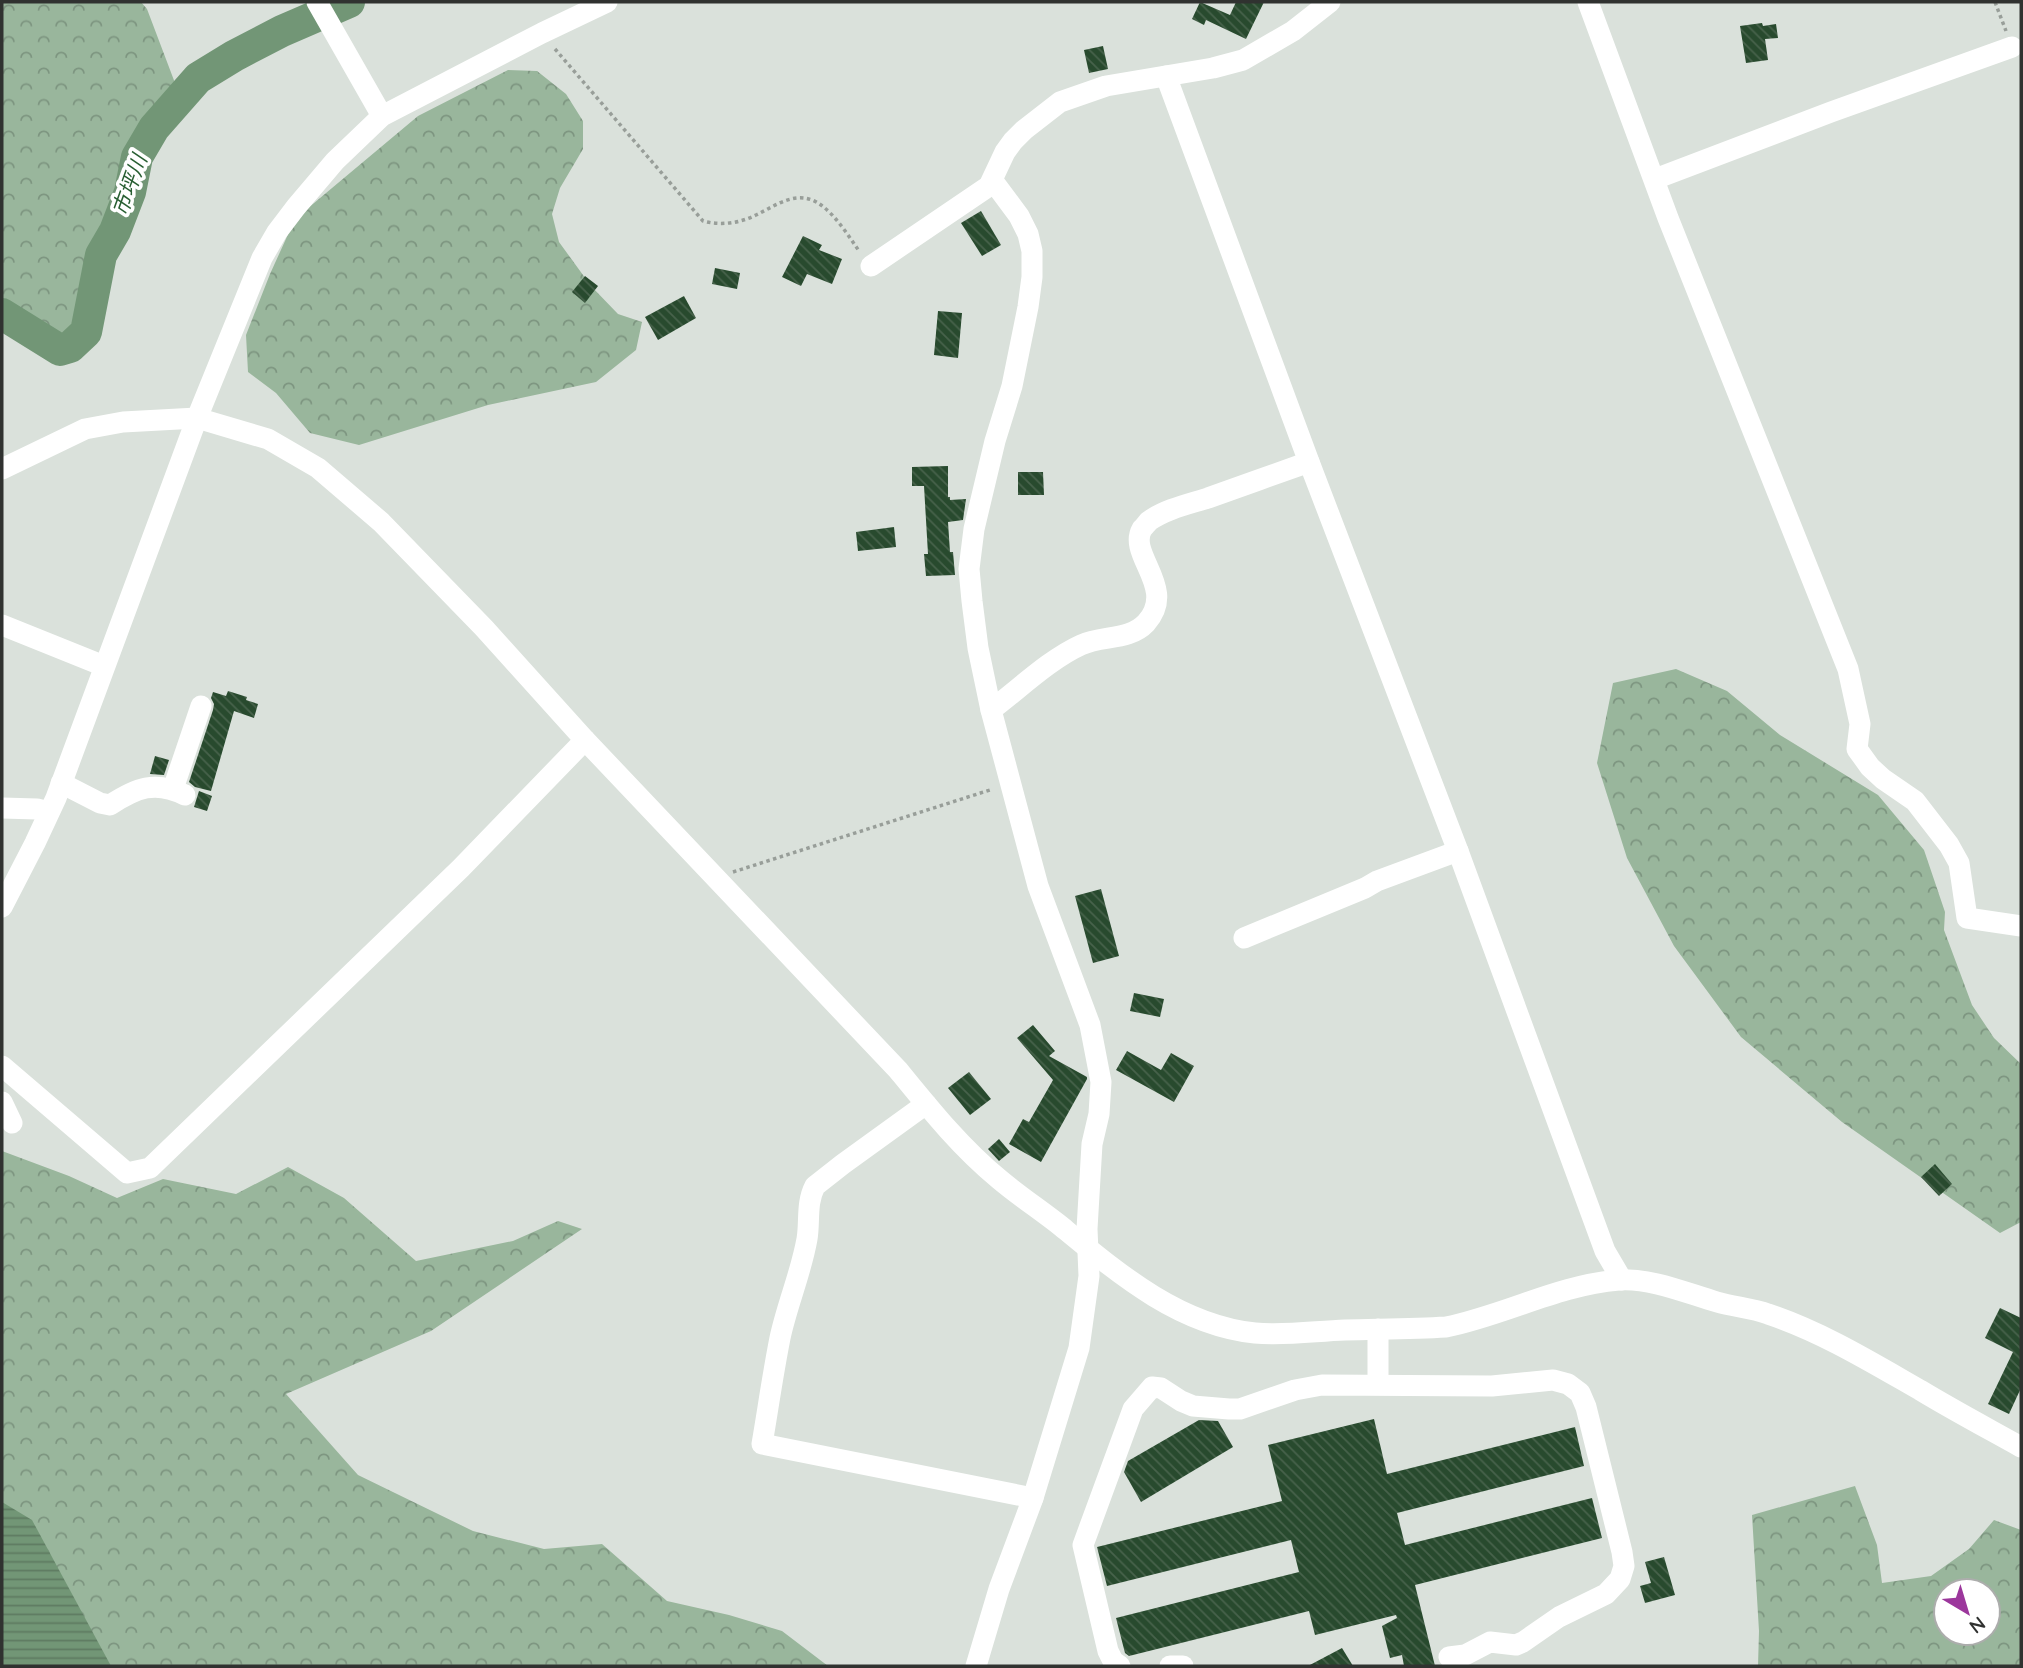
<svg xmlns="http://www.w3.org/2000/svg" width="2023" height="1668" viewBox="0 0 2023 1668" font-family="Quicksand,'Noto Sans JP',sans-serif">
<defs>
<pattern id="forest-crowns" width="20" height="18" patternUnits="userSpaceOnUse" patternTransform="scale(1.75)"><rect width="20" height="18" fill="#99b69c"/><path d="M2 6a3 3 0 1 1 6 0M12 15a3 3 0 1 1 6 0" fill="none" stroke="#7d9580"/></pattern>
<pattern id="water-rules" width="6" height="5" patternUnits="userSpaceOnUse" patternTransform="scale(1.75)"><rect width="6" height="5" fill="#729676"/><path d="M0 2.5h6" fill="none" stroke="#5e7b61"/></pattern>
<pattern id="building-back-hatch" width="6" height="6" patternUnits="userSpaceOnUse" patternTransform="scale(1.75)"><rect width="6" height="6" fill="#284a2e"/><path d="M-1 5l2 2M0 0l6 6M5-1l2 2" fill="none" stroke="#47624b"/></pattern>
</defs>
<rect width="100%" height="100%" fill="#dae1db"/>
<g fill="url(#forest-crowns)" fill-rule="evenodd">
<path d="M2 2H141L147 9 175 83 174 96 145 140 120 221 93 265 71 329 48 342 2 323Z"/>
<path d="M508 70 537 71 566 94 583 121V149L560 188 552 214 559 242 591 286 618 314 642 322 636 350 596 382 488 405 359 445 310 433 276 393 248 372 246 335 270 274 295 219 418 116Z"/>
<path d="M1676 669 1727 691 1780 735 1878 795 1924 850 1945 912 1944 930 1972 1005 1994 1038 2021 1064V1222L2000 1233 1842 1122 1741 1037 1674 946 1627 858 1597 763 1613 683Z"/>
<path d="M2 1151 69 1176 117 1198 163 1179 236 1194 288 1167 344 1198 416 1261 513 1241 558 1221 582 1229 431 1331 286 1394 358 1475 473 1531 544 1549 602 1544 667 1601 729 1615 782 1631 828 1666H88L2 1517Z"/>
<path d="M1855 1486 1877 1545 1882 1583 1931 1576 1969 1549 1994 1520 2021 1530V1666H1758L1759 1631 1752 1515ZM1988 1591V1633H1946V1591Z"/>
</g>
<path fill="url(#water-rules)" d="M2 1502 32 1520 111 1666H2Z"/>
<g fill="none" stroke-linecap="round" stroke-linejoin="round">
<path stroke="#729676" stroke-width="32" d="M2 314 60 350 70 347 86 332 101 255 115 231 130 192 137 157 154 128 198 78 234 56 282 31 349 2"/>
</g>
<g fill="url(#building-back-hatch)">
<path d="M1200 2 1230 15 1236 2H1264L1246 39 1206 20 1204 25 1192 19Z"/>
<path d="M1762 23 1763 26 1776 24 1778 38 1765 39 1768 60 1746 63 1740 26Z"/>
<path d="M1103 46 1108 69 1089 73 1084 50Z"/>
<path d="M981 211 1001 245 982 256 961 223Z"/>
<path d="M803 236 822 245 819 250 842 259 832 284 807 274 801 286 782 277Z"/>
<path d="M715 268 740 273 737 289 712 284Z"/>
<path d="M585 276 598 286 585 303 572 292Z"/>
<path d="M684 296 696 318 658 340 645 317Z"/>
<path d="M938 311 962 313 958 358 934 355Z"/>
<path d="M948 466V497H950V500L966 499 963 520 948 522 950 552H953L955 575 926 576 924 554H928L924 486H912V467Z"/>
<path d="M1018 472H1043L1044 495H1018Z"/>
<path d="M894 527 896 547 858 551 856 532Z"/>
<path d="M228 691 247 697 246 700 258 704 254 718 234 711 211 791 195 787 189 782 213 710 214 704 211 698 213 692 226 696Z"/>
<path d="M155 756 169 760 164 775 150 774Z"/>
<path d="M199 791 212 796 207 811 194 807Z"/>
<path d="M1101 889 1119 956 1093 963 1075 896Z"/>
<path d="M1134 993 1164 999 1160 1017 1130 1011Z"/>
<path d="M1033 1025 1055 1051 1049 1056 1087 1077V1079L1041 1162 1009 1144 1023 1119 1029 1122 1053 1080 1017 1038Z"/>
<path d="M1127 1051 1161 1070 1171 1053 1194 1066 1174 1102 1116 1070Z"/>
<path d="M969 1072 991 1099 970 1115 948 1088Z"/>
<path d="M999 1139 1010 1152 999 1161 988 1149Z"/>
<path d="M1935 1164 1952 1184 1939 1196 1921 1177Z"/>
<path d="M2000 1308 2021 1318V1388L2009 1414 1988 1404 2013 1352 1985 1338Z"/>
<path d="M1374 1419 1387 1474 1575 1427 1584 1466 1397 1513 1405 1545 1592 1498 1602 1538 1415 1585 1435 1666H1404L1402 1655 1390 1658 1382 1626 1397 1618 1396 1615 1315 1635 1309 1611 1129 1656 1125 1653 1116 1618 1299 1572 1291 1540 1107 1586 1097 1547 1282 1501 1268 1445Z"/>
<path d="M1199 1420 1218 1421 1233 1447 1141 1502 1124 1472 1128 1461Z"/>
<path d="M1664 1557 1675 1595 1645 1603 1640 1586 1651 1583 1645 1562Z"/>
<path d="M1342 1648 1353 1666H1308Z"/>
</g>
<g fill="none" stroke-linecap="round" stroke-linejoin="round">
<g stroke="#989e99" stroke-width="3.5" stroke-dasharray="3.5 3.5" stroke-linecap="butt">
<path d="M1995 2 2006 31"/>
<path d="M555 49 703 221C721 226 740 223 756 215 777 205 798 188 821 205 836 216 848 235 859 251"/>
<path d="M733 872 993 789"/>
</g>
<g stroke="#fff" stroke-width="21">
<path d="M317 2 382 116"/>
<path d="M1588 2 1668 218 1848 669 1860 724 1857 749 1870 767 1883 779 1915 801 1949 845 1959 863 1967 918 2021 926"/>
<path d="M1166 76 1309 462 1458 851 1605 1251 1622 1280"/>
<path d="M1655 179 1831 112 2012 47"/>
<path d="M871 266 989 186 1005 152 1013 141 1024 130 1060 102 1106 86 1213 68 1243 60 1293 31 1330 2"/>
<path d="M2 469 85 429 123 422 197 418 268 439 318 468 381 522 484 628 585 740 898 1070C929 1108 961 1148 999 1179 1019 1196 1042 1211 1062 1227 1119 1274 1179 1325 1255 1333 1284 1336 1316 1331 1345 1330 1379 1329 1412 1329 1446 1327 1505 1315 1558 1285 1619 1280 1652 1278 1686 1293 1717 1302 1734 1307 1752 1308 1768 1314 1822 1332 1871 1362 1920 1390 1953 1410 1987 1428 2021 1447"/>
<path d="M2 625 104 666"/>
<path d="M991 710C1019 689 1050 659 1081 645 1102 635 1129 641 1146 623 1178 588 1127 555 1142 529 1143 528 1148 522 1149 521 1166 509 1189 504 1208 498 1242 486 1275 474 1309 462"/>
<path d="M61 783 100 803 110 805C136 788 155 780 185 795"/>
<path d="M173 789 201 706"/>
<path d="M2 808 37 809 49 812"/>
<path d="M2 907 35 843 56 798 197 418 262 258 277 232 296 207 335 161 382 116 542 33 607 2"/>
<path d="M1244 938 1365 888 1377 881 1458 851"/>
<path d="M2 1066 127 1173 150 1168 461 868 585 740"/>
<path d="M2 1102 12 1123"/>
<path d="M926 1104 843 1164 815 1186C806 1203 810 1222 807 1239 801 1273 787 1305 780 1338 773 1373 768 1409 762 1444L1033 1498"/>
<path d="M1378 1329V1384"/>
<path d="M976 1666 999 1589 1033 1498 1079 1348 1089 1276 1087 1229 1092 1144 1099 1114 1101 1082 1090 1025 1038 886 991 710 978 648 972 601 969 569 974 529 995 441 1012 386 1028 307 1032 277V251L1028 234 1019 216 993 181"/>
<path d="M1120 1666 1113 1661 1108 1651 1083 1545 1133 1409 1152 1387 1161 1388 1181 1401 1193 1406 1229 1409H1240L1295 1390 1322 1385 1492 1386 1553 1380 1568 1384 1580 1393 1586 1407 1622 1552 1624 1566 1620 1579 1606 1594 1559 1617 1523 1642 1516 1645 1490 1642 1465 1655 1449 1657"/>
<path d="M1170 1666H1183"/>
</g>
</g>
<g text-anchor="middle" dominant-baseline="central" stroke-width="7" stroke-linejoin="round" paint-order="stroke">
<g font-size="21" font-style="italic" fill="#295f33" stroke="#fff">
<text transform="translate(129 185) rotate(-70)">市坪川</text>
</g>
</g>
<rect width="2023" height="1668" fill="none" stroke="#303230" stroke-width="7"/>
<g transform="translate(1967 1612) rotate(142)"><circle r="33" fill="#ffffff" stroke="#acadac" stroke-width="2"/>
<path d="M0-5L12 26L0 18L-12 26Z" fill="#9c379c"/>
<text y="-10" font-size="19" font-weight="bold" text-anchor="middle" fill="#303230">N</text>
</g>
</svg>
